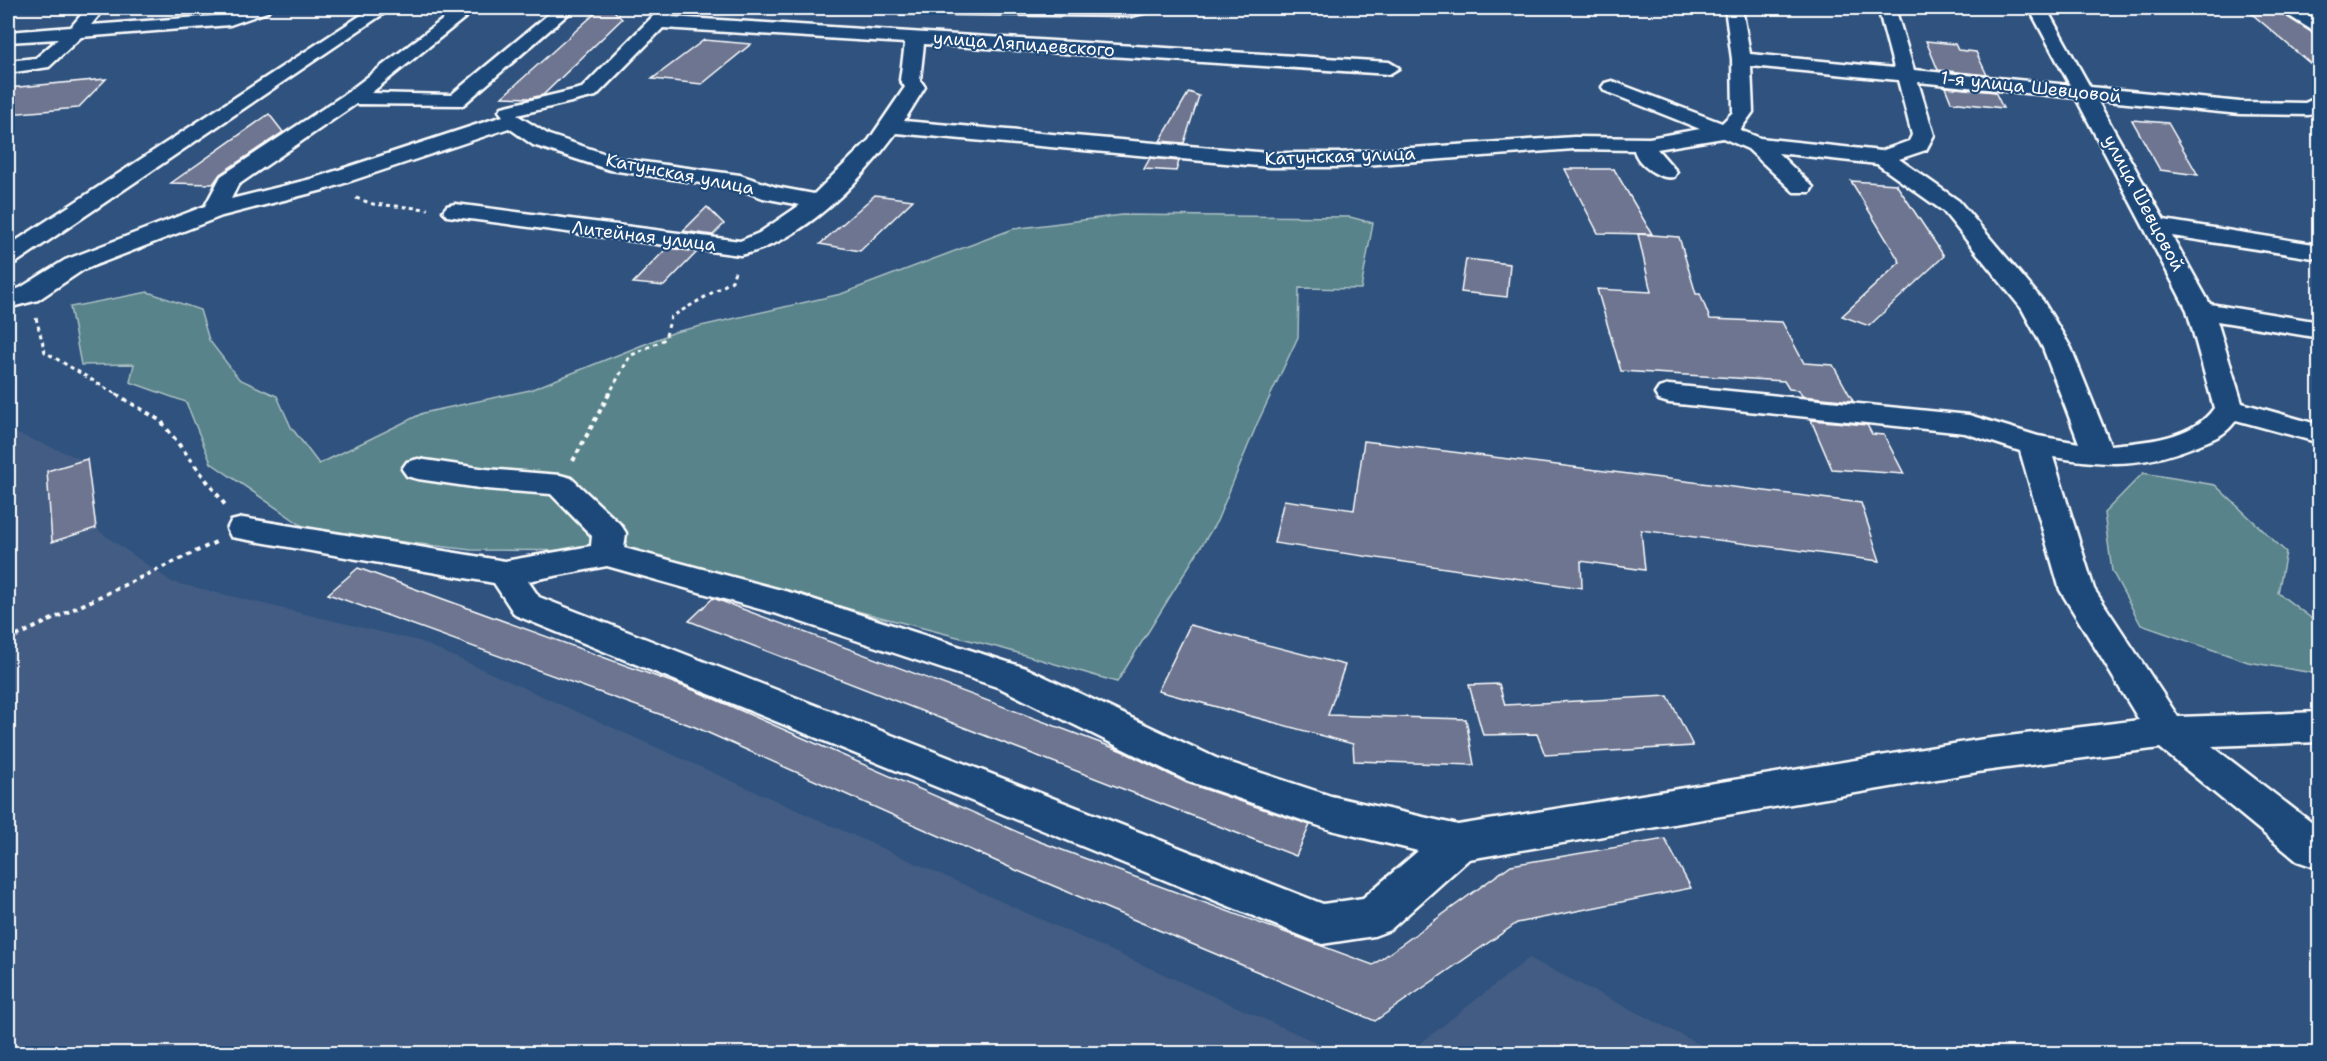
<svg xmlns="http://www.w3.org/2000/svg" width="2327" height="1061" viewBox="0 0 2327 1061" font-family="'Shantell Sans',sans-serif">
<rect width="100%" height="100%" fill="#2f527e"/>
<filter id="ink" filterUnits="userSpaceOnUse"><feTurbulence type="fractalNoise" baseFrequency=".0167" numOctaves="2"/><feDisplacementMap in="SourceGraphic" scale="12" xChannelSelector="R" yChannelSelector="G"/><feConvolveMatrix kernelMatrix="1 2 1 2 8 2 1 2 1" color-interpolation-filters="sRGB"/></filter>
<g filter="url(#ink)">
<g fill="#425c83">
<path d="M8 430 84 460 99 531 172 582 419 641 1340 1053H8Z"/>
<path d="M1529 958 1717 1053H1408Z"/>
</g>
<g fill="#58838a" stroke="#acc1c4" stroke-width="1.5">
<path d="M1122 215 1350 217 1373 223 1361 289 1299 288 1298 337 1257 424 1217 521 1117 682 1004 649 625 551 471 550 310 531 211 463 186 402 130 382 134 364 81 365 70 307 148 292 200 310 209 340 239 379 277 396 291 427 319 464 423 413 530 390 675 332 841 294 1013 229Z"/>
<path d="M2143 473 2215 485 2286 552 2278 593 2319 624V674L2248 662 2141 625 2112 571 2104 513Z"/>
</g>
<g fill="#6d7490" stroke="#fff" stroke-width="1.5">
<path d="M601 8H611L622 19 543 95 530 98 502 97Z"/>
<path d="M2245 8H2274L2319 37V71Z"/>
<path d="M704 40 751 44 702 84 652 79Z"/>
<path d="M1926 41 1955 44 1958 50 1976 52 1987 75 1938 70Z"/>
<path d="M106 79 78 108 8 114V88Z"/>
<path d="M1945 87 1995 92 2003 108 1951 102Z"/>
<path d="M1189 92 1199 96 1184 143 1160 141Z"/>
<path d="M269 114 283 132 220 174 213 184 171 183Z"/>
<path d="M2132 120 2168 123 2198 175 2160 170Z"/>
<path d="M1150 158 1179 161 1176 171 1144 169Z"/>
<path d="M1565 169H1614L1652 234 1598 233Z"/>
<path d="M1851 181 1896 184 1944 256 1869 326 1842 316 1900 262Z"/>
<path d="M875 195 913 200 860 251 820 244Z"/>
<path d="M707 207 724 224 713 235 683 231Z"/>
<path d="M1638 234 1679 237 1696 294H1700L1710 319 1782 322 1804 363 1833 365 1853 401 1802 396 1799 390 1789 389 1784 381 1621 371 1597 289 1651 292Z"/>
<path d="M667 248 697 252 664 286 633 283Z"/>
<path d="M1466 259 1510 264 1507 297 1461 292Z"/>
<path d="M1811 420 1867 425 1872 434 1884 435 1904 474 1832 469Z"/>
<path d="M1364 441 1861 503 1880 561 1641 530 1645 570 1581 561 1582 588 1274 543 1284 500 1354 510Z"/>
<path d="M87 459 96 528 52 542 47 471Z"/>
<path d="M358 568 696 691 1038 841 1373 965 1511 865 1665 839 1691 888 1517 923 1375 1021 1018 871 695 727 328 594Z"/>
<path d="M713 598 1122 751 1187 783 1310 825 1296 856 689 621Z"/>
<path d="M1190 625 1345 665 1328 715 1466 719 1474 765 1354 761 1353 744 1158 691Z"/>
<path d="M1499 684 1505 705 1668 696 1693 746 1545 755 1537 734 1483 735 1469 685Z"/>
</g>
<g fill="none" stroke-linecap="round" stroke-linejoin="round">
<g stroke="#fff" stroke-width="5">
<g id="minor">
<path d="M87 8H105L91 25 227 15 246 8H270L267 12 230 25 81 37 49 67 8 73V61L36 58 58 39 8 42V32L71 27Z"/>
<path d="M372 8H392L17 262 8 264V246Z"/>
<path d="M458 8H477L371 93 451 95 556 8H575L463 105 356 104 238 185 231 199 311 179 503 116 499 111 502 107 582 88 661 8H677L671 17 1389 62 1399 68 1389 74 924 44 920 80 925 87 904 121 1269 153H1338L1574 137 1649 138 1700 129 1605 91 1602 87 1605 83 1612 81 1722 123 1733 112 1732 59 1725 8H1742L1750 54 1894 68 1878 8H1895L1914 70 2070 85 2029 8H2046L2090 87 2240 102 2305 103 2320 96V111L2309 115 2240 114 2097 100 2164 220 2320 245V259L2172 236 2210 304 2320 322V338L2217 321 2242 403 2320 425V443L2236 420C2226 435 2215 438 2198 445 2145 467 2109 466 2053 457L2094 589 2178 717 2320 712V742L2212 746 2320 829V869L2297 861 2160 748 1984 771 1469 859 1390 930 1374 936 1322 944 515 615 494 583 231 537 227 529 231 521 243 518 505 561 591 546 592 536 551 494 486 489 418 479 407 476 402 469 407 462 418 459 486 469 560 475 571 478 621 525 626 533 624 548 796 594 1026 668 1216 758 1331 796 1458 825 1984 739 2139 720 2060 590 2020 451 1965 433 1669 403 1659 400 1655 394 1659 388 1669 385 1969 415 2038 436 2079 443 2043 348 2022 309 1943 211 1877 164 1778 153 1813 187 1810 192H1794L1748 149 1723 138 1657 149 1677 172 1674 177C1659 180 1637 164 1634 150L1574 149 1338 167H1269L896 133C860 182 802 243 740 255L447 216 443 211 447 206 455 204 740 241 759 233 800 205 763 198 736 188 610 170 533 145 509 128 327 189 222 216 83 270 38 300 8 308V292L20 288 65 260 205 206 221 176 345 94ZM663 28 905 43 900 80 905 87 869 140 814 194 776 187 740 175 621 159 549 135 517 115 596 96ZM1751 66 1898 80 1912 135 1909 141 1881 151 1760 138 1740 130 1753 112ZM1918 82 2076 98 2187 310 2214 408C2193 439 2145 442 2110 445L2071 348 2043 301 1959 201 1899 159 1926 150 1934 135ZM607 566 774 613 1000 688 1188 781 1331 830 1418 851 1363 898 1323 904 539 597 528 581Z"/>
<path d="M890 8H1151L1148 12 1131 16 899 13Z"/>
<path d="M2276 8H2296L2320 22V35Z"/>
</g>
</g>
<g stroke="#fff" stroke-width="3" stroke-dasharray="4 4" stroke-linecap="butt">
<path d="M356 198 373 204 428 209"/>
<path d="M36 318 45 352 119 396"/>
<path d="M608 396 630 356 665 339 671 317 732 281 735 271"/>
</g>
<g stroke="#fff" stroke-width="4" stroke-dasharray="4.5 4.5" stroke-linecap="butt">
<path d="M116 394 161 421 226 506"/>
<path d="M573 461 609 394"/>
<path d="M8 640 216 542"/>
</g>
<use href="#minor" fill="#1f4a7a" fill-rule="evenodd"/>
</g>
</g>
<g text-anchor="middle" dominant-baseline="central" stroke-width="4.5" stroke-linejoin="round" paint-order="stroke">
<g font-size="18" fill="#fff" stroke="#1f4a7a">
<text transform="translate(1024 44) rotate(4)">улица Ляпидевского</text>
<text transform="translate(2031 87) rotate(6)">1-я улица Шевцовой</text>
<text transform="translate(1340 156) rotate(-2)">Катунская улица</text>
<text transform="translate(680 174) rotate(11)">Катунская улица</text>
<text transform="translate(2144 203) rotate(62)">улица Шевцовой</text>
<text transform="translate(644 236) rotate(7)">Литейная улица</text>
</g>
</g>
<rect width="2327" height="1061" fill="none" stroke="#1f4a7a" stroke-width="30"/>
<rect x="15" y="15" width="2297" height="1031" fill="none" stroke="#fff" stroke-width="2" filter="url(#ink)"/>
</svg>
